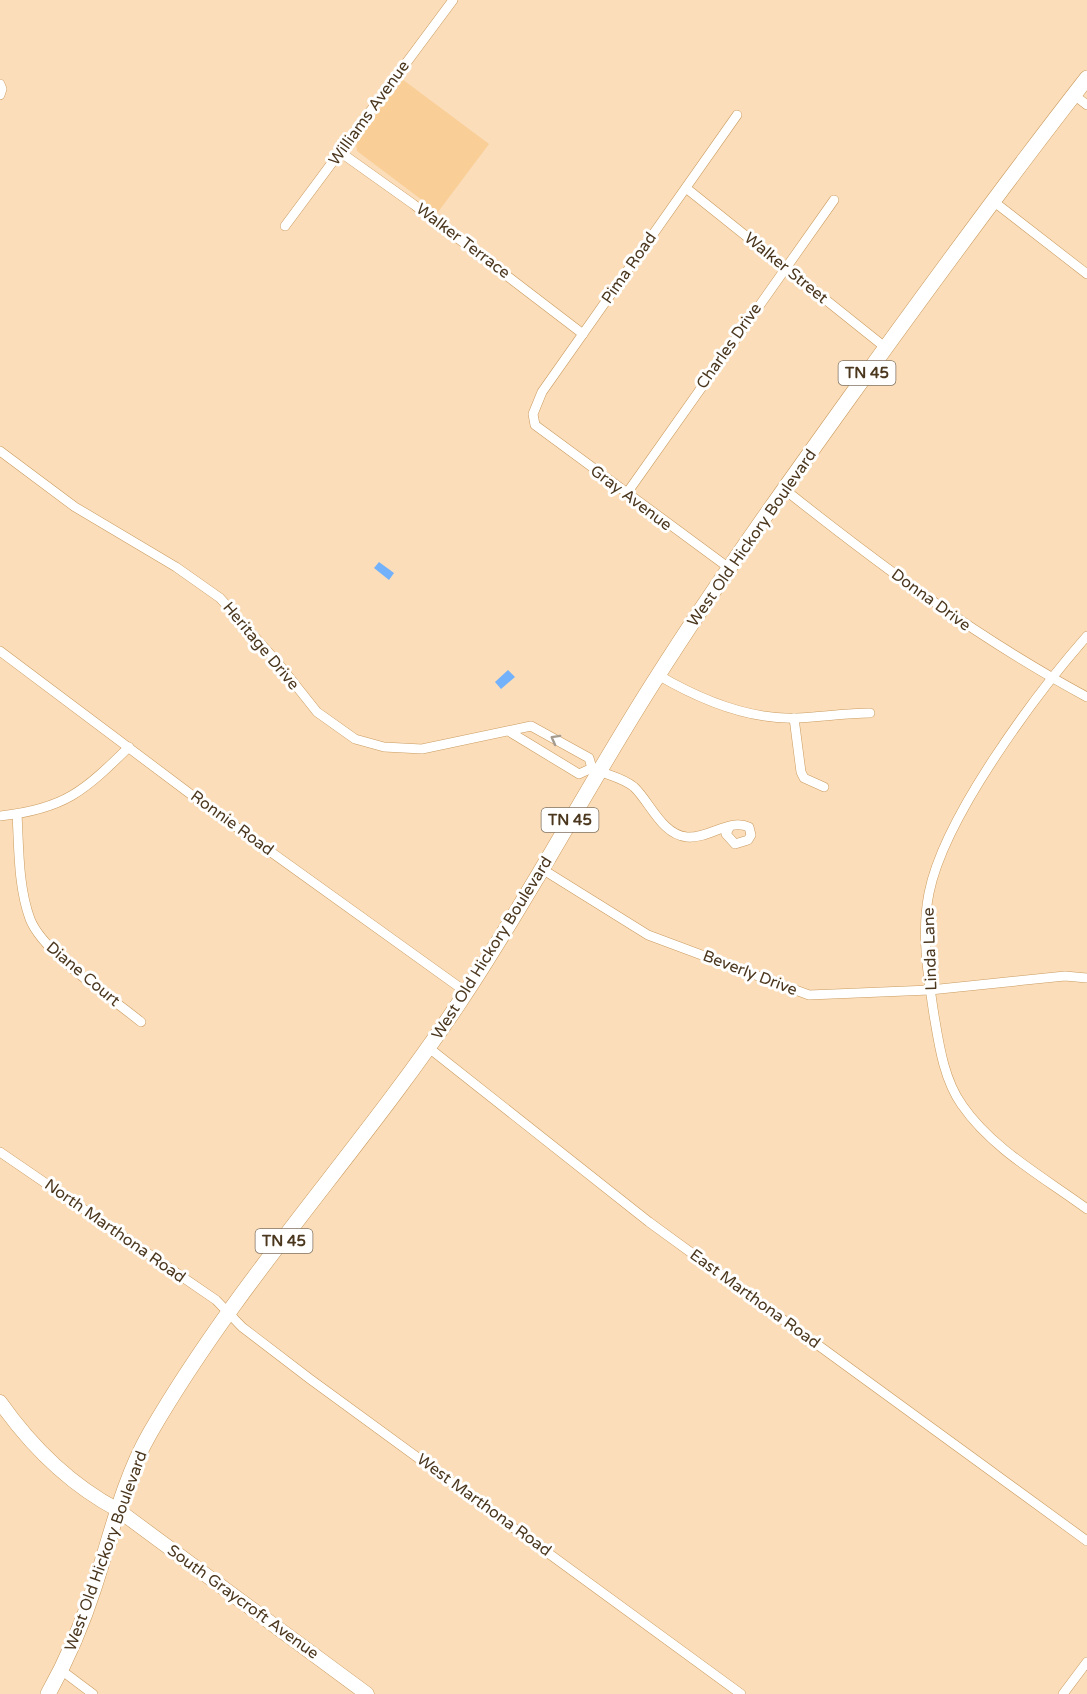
<svg xmlns="http://www.w3.org/2000/svg" width="1087" height="1694" viewBox="0 0 1087 1694" font-family="'Varela Round',sans-serif">
<rect width="100%" height="100%" fill="#fbddb9"/>
<path fill="#f9ce97" d="M402 79 489 144 438 212 357 151 356 142Z"/>
<g fill="#73b2fb">
<path d="M379 562 394 573 389 580 374 568Z"/>
<path d="M508 670 515 677 501 689 495 682Z"/>
</g>
<g fill="none" stroke-linecap="round" stroke-linejoin="round">
<g stroke="#ca9b5e" stroke-width="10">
<g id="street">
<path d="M0 84 2 89 0 95"/>
<path d="M1074 95 1087 105"/>
<path d="M340 152 413 204 583 334"/>
<path d="M686 188 886 348"/>
<path d="M993 201 1087 274"/>
<path d="M285 226 453 0"/>
<path d="M0 451 75 507 176 567 220 598 278 663 317 712 355 739 384 747 422 749 531 726 589 758 592 768C606 775 622 777 634 787 650 802 662 835 687 837 709 839 729 818 749 827L751 835 748 840 735 844 726 834 730 826"/>
<path d="M784 489C881 566 979 639 1087 697"/>
<path d="M627 493 834 200"/>
<path d="M729 568 535 425 533 414 542 392 737 115"/>
<path d="M1087 636C1036 694 944 817 929 893 921 933 928 976 934 1015 939 1045 944 1080 962 1105 992 1149 1045 1178 1087 1209"/>
<path d="M0 651 193 796 466 992"/>
<path d="M658 675C699 699 748 720 797 718 821 717 845 713 870 713"/>
<path d="M794 718 801 772 804 778 824 787"/>
<path d="M510 732 579 774 592 768"/>
<path d="M17 814C19 848 18 886 30 919 43 953 112 998 141 1022"/>
<path d="M0 816C65 809 84 791 129 747"/>
<path d="M542 869 648 935 809 995 930 990 1065 976 1087 978"/>
<path d="M429 1048 649 1222 1087 1541"/>
<path d="M0 1152 216 1300 242 1327 310 1379 741 1694"/>
<path d="M61 1670 93 1694"/>
<path d="M1063 1694 1087 1662"/>
</g>
</g>
<g stroke="#ca9b5e" stroke-width="15">
<path id="secondary" d="M0 1402C31 1446 71 1485 118 1510L367 1694"/>
</g>
<g stroke="#ca9b5e" stroke-width="16">
<path id="primary" d="M48 1694C67 1660 82 1625 94 1588 111 1536 123 1480 150 1433 239 1279 363 1148 461 1000 531 895 589 783 657 677 718 581 784 489 850 397 927 290 1005 183 1087 78"/>
</g>
<use href="#street" stroke="#fff" stroke-width="9"/>
<use href="#secondary" stroke="#fff" stroke-width="14"/>
<use href="#primary" stroke="#fff" stroke-width="15"/>
</g>
<defs><path id="oneway-chevron" d="M-2-3.5L2.5 0L-2 3.5" fill="none" stroke-width="1.6" stroke-linecap="round" stroke-linejoin="round" transform="scale(1.5)"/></defs>
<use stroke="#a59b8e" href="#oneway-chevron" transform="translate(555 739) rotate(-151)"/>
<g text-anchor="middle" dominant-baseline="central" stroke-width="6" stroke-linejoin="round" paint-order="stroke">
<g fill="#fff" stroke="#817362" stroke-width="1.5">
<rect x="838.5" y="361" width="57" height="24" rx="4.5"/>
<rect x="541.5" y="808" width="57" height="24" rx="4.5"/>
<rect x="255.5" y="1229" width="57" height="24" rx="4.5"/>
</g>
<g font-size="15" font-weight="bold" fill="#4b371e">
<text x="867" y="373">TN 45</text>
<text x="570" y="820">TN 45</text>
<text x="284" y="1241">TN 45</text>
</g>
<g font-size="16" fill="#4b371e" stroke="#fff">
<text transform="translate(369 113) rotate(-54)">Williams Avenue</text>
<text transform="translate(463 241) rotate(37)">Walker Terrace</text>
<text transform="translate(629 268) rotate(-55)">Pima Road</text>
<text transform="translate(786 268) rotate(39)">Walker Street</text>
<text transform="translate(729 346) rotate(-55)">Charles Drive</text>
<text transform="translate(631 498) rotate(37)">Gray Avenue</text>
<text transform="translate(752 538) rotate(-55)">West Old Hickory Boulevard</text>
<text transform="translate(931 600) rotate(36)">Donna Drive</text>
<text transform="translate(261 646) rotate(50)">Heritage Drive</text>
<text transform="translate(232 823) rotate(36)">Ronnie Road</text>
<text transform="translate(492 948) rotate(-58)">West Old Hickory Boulevard</text>
<text transform="translate(930 949) rotate(-92)">Linda Lane</text>
<text transform="translate(750 973) rotate(21)">Beverly Drive</text>
<text transform="translate(83 974) rotate(40)">Diane Court</text>
<text transform="translate(115 1231) rotate(35)">North Marthona Road</text>
<text transform="translate(755 1299) rotate(36)">East Marthona Road</text>
<text transform="translate(484 1505) rotate(36)">West Marthona Road</text>
<text transform="translate(106 1551) rotate(-70)">West Old Hickory Boulevard</text>
<text transform="translate(243 1602) rotate(36)">South Graycroft Avenue</text>
</g>
</g>
</svg>
